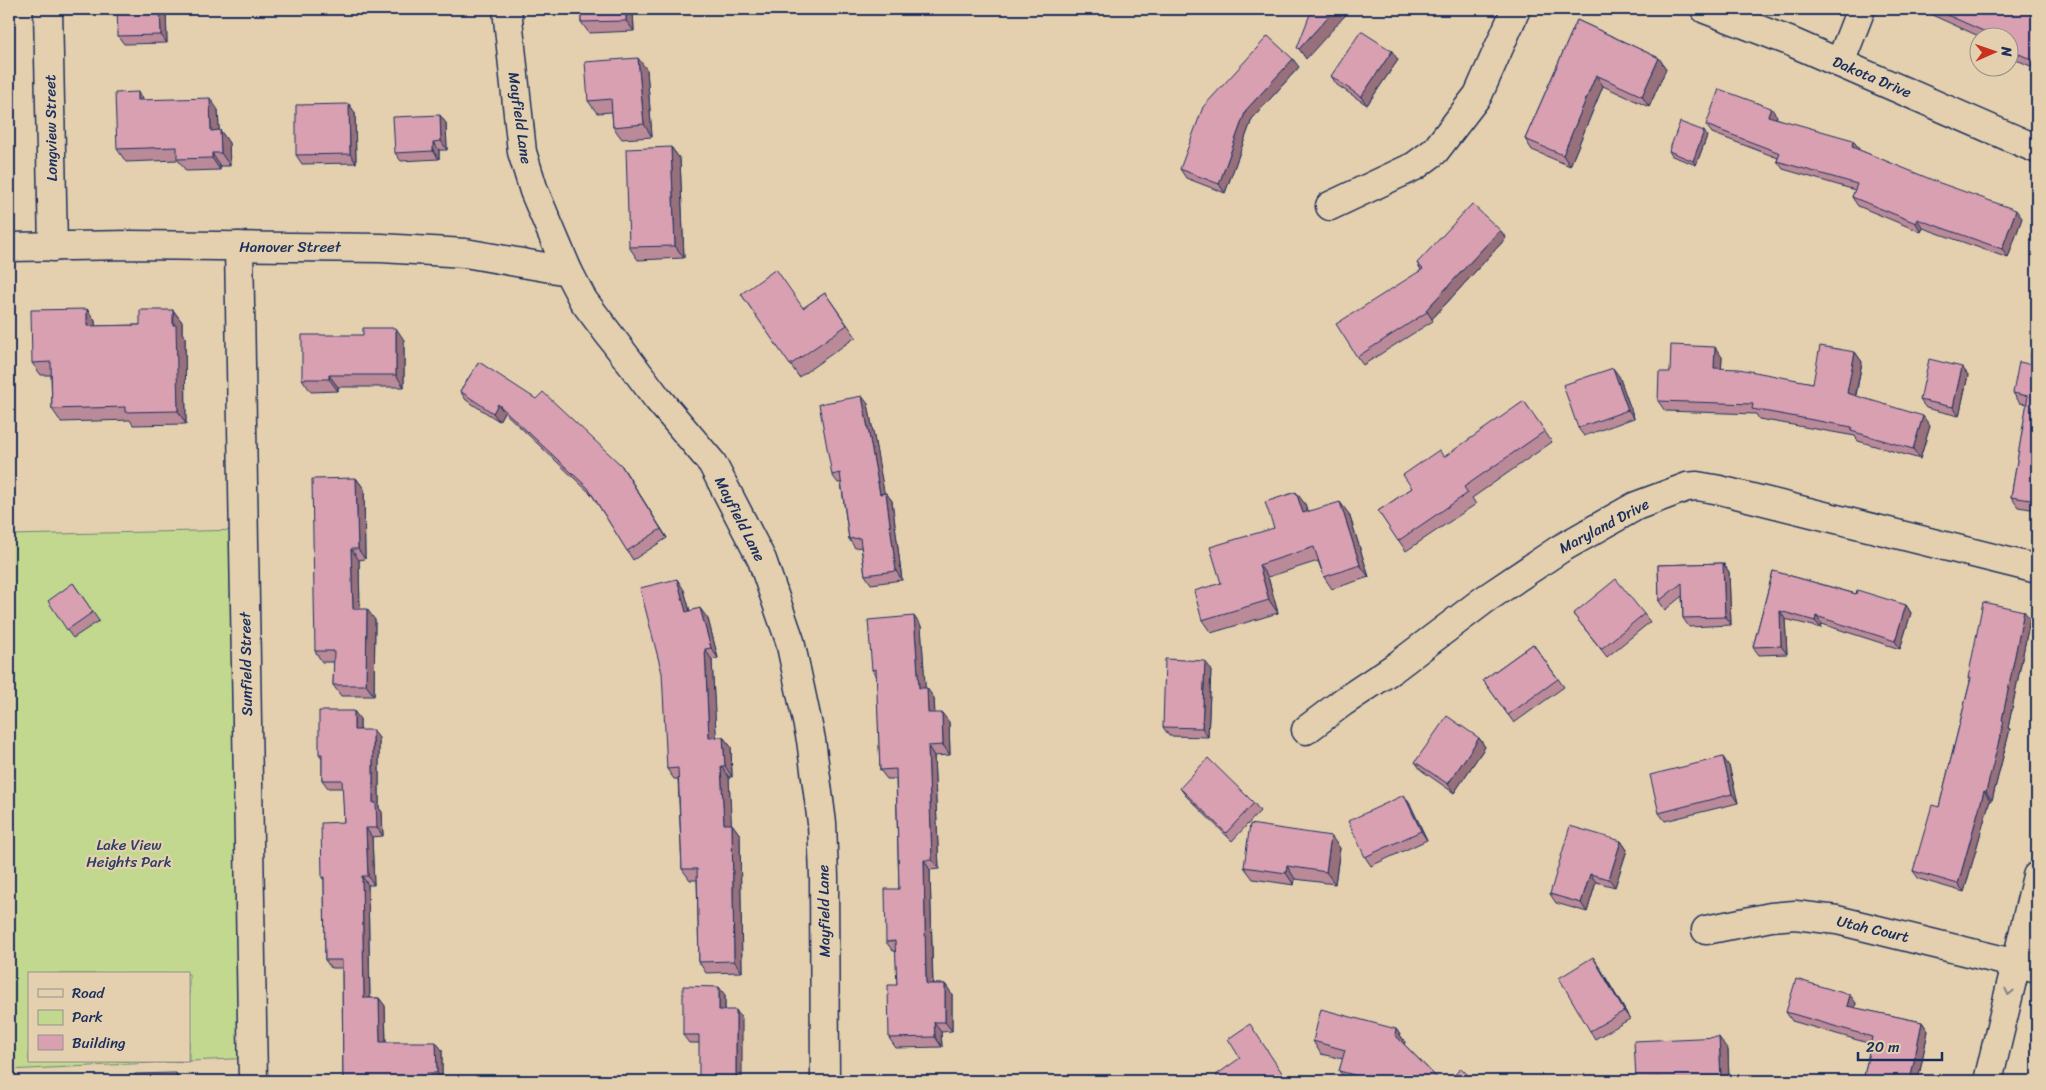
<svg xmlns="http://www.w3.org/2000/svg" width="2046" height="1090" viewBox="0 0 2046 1090" font-family="Sriracha,sans-serif">
<rect width="100%" height="100%" fill="#e4d0ae"/>
<filter id="ink" filterUnits="userSpaceOnUse"><feTurbulence type="fractalNoise" baseFrequency=".02" numOctaves="2"/><feDisplacementMap in="SourceGraphic" scale="10" xChannelSelector="R" yChannelSelector="G"/><feConvolveMatrix kernelMatrix="1 2 1 2 8 2 1 2 1" color-interpolation-filters="sRGB"/></filter>
<g filter="url(#ink)">
<path fill="#c1d88e" stroke="#6e8476" fill-rule="evenodd" d="M244 530 252 1058 9 1070V535ZM29 974H189V1061H29Z"/>
<g fill="none" stroke-linecap="round" stroke-linejoin="round">
<g stroke="#1b2f5e" stroke-width="31">
<g id="minor">
<path d="M48 9 53 247"/>
<path d="M507 9 522 152 534 191 568 271 583 300 657 398 712 463 762 560 790 641 811 740 822 823 824 877 825 1081"/>
<path d="M1705 9 1789 41 2037 149"/>
<path d="M1840 63 1861 9"/>
<path d="M1330 206 1415 166 1435 151 1478 95 1516 9"/>
<path d="M239 246 253 1081"/>
<path d="M9 247 131 245 381 248 465 253 568 271"/>
<path d="M1306 730 1343 702 1394 668 1484 600 1560 549 1636 506 1687 487 1697 486 1720 490 2037 569"/>
<path d="M1706 930 1771 917 1795 915 1837 920 2037 969"/>
<path d="M1988 1081 2037 876"/>
</g>
</g>
<use href="#minor" stroke="#e4d0ae" stroke-width="28"/>
</g>
<g fill="#ba8a98" stroke="#1b2f5e">
<path d="M166 9 167 43 124 44 118 36Z"/>
<path d="M581 9H633L634 31 589 33 581 22Z"/>
<path d="M1927 9H2019L2037 17V69L2008 56V38H1983L1932 15Z"/>
<path d="M1577 20 1659 58 1666 69 1649 107 1603 86 1570 166 1532 150 1525 139Z"/>
<path d="M1398 60 1367 105 1337 85 1331 76Z"/>
<path d="M1299 67 1252 119 1225 193 1186 178 1180 169Z"/>
<path d="M647 70 652 137 622 139 613 127 612 112 597 113 588 101Z"/>
<path d="M144 100 218 110 219 130H220L229 143 230 166H220V170L186 171 178 160 126 162 117 149Z"/>
<path d="M349 104 355 113 356 163 302 164 296 155Z"/>
<path d="M1777 116 1776 118 1859 149V150L2022 218 2008 258 1923 228 1921 232 1858 206 1852 197 1855 190 1783 169 1777 161 1778 158 1712 133 1706 125Z"/>
<path d="M446 123 447 150H439V159L401 161 395 153Z"/>
<path d="M1707 136 1696 165 1672 156 1669 151Z"/>
<path d="M671 147 680 159 684 258 638 260 629 247Z"/>
<path d="M1500 230 1506 238 1432 319 1433 321 1363 365 1357 357 1421 270 1417 263Z"/>
<path d="M825 293 856 337 799 377 741 294 803 308Z"/>
<path d="M87 309 95 321V326L140 325 173 310 182 322V333L185 337 186 424 133 425 130 420 61 422 52 409 51 375H41L32 363Z"/>
<path d="M2037 334V510L2018 507 2011 497 2027 404 2020 403 2013 393 2029 364Z"/>
<path d="M404 340V387H338V391L311 392 302 379Z"/>
<path d="M1855 352 1862 362 1856 396 1930 426 1920 459 1858 441 1855 436 1759 419 1756 414 1665 411 1658 401 1670 372 1722 357 1721 369 1813 383Z"/>
<path d="M479 362 621 465 667 538 633 560 592 495 504 412 499 421 466 400 460 391Z"/>
<path d="M1962 367 1968 375 1959 416 1926 408 1920 400Z"/>
<path d="M1619 376 1634 418 1584 436 1578 428Z"/>
<path d="M1524 401 1552 442 1472 498 1476 504 1406 551 1378 511 1412 488Z"/>
<path d="M868 404 884 493H886L892 501 902 580 871 584 865 575 861 547 855 548 849 539 841 483H838L832 475Z"/>
<path d="M356 478 364 489 365 559 359 560 360 609 375 620 374 696H341L333 685 334 662H322L315 651Z"/>
<path d="M1305 504 1308 512 1349 514 1369 577 1332 589 1324 577 1318 561 1268 577 1278 613 1211 633 1202 620 1221 583 1274 528Z"/>
<path d="M1723 563 1729 572 1731 625 1689 627 1683 618 1682 596 1665 610 1659 601 1658 565Z"/>
<path d="M1773 571 1856 594 1906 605 1911 613 1900 649 1822 624 1821 628 1785 619 1787 654 1759 655 1753 647Z"/>
<path d="M73 583 99 621 73 638 67 630Z"/>
<path d="M684 590 690 611 708 619 718 658 712 660 716 737H723L731 747 732 777H729L731 824H732L740 835 742 972 706 973 699 962 697 880H690L682 869 678 779H674L667 769Z"/>
<path d="M1573 614H1644L1650 622 1607 657Z"/>
<path d="M2030 619 2008 728 2010 729 1992 800H1990L1964 892 1919 879 1913 871 1939 807 1970 682 1968 678Z"/>
<path d="M921 626 925 688 934 698 935 713 949 722 950 755 934 756 939 869 930 870 933 984H945L952 994V1031L941 1032 942 1047 896 1048 889 1038 897 985 896 951H893L886 942 899 889 896 779H887L880 770 877 677 872 670Z"/>
<path d="M1533 644 1564 687 1514 723 1483 680Z"/>
<path d="M1211 669 1208 737 1169 736 1163 727Z"/>
<path d="M360 719V730L379 738V808L382 812 383 836 372 837 374 885H368L370 998H379L385 1006 386 1042 442 1050V1081H343L342 968H331L325 960 324 880 322 878 344 822 343 788H328L322 780V758L319 754Z"/>
<path d="M1479 738 1485 747 1454 793 1421 770 1415 762Z"/>
<path d="M1729 766 1738 803 1665 821 1659 813Z"/>
<path d="M1180 788 1254 803 1260 811 1232 841 1186 796Z"/>
<path d="M1410 804 1427 840 1371 866 1365 857Z"/>
<path d="M1621 841 1627 850 1615 887 1596 882 1587 912 1556 903 1550 894Z"/>
<path d="M1340 848 1335 884 1295 879 1294 885 1253 879 1244 867Z"/>
<path d="M1593 957 1599 966 1630 1019 1595 1039 1590 1031Z"/>
<path d="M725 995V1010L742 1019 699 1043H689L683 1035Z"/>
<path d="M1856 1003 1855 1008 1922 1022 1928 1031 1918 1081H1863L1871 1044 1792 1021 1786 1012Z"/>
<path d="M1396 1029 1405 1042 1404 1044 1440 1081H1347L1339 1071 1343 1059 1321 1054 1313 1041Z"/>
<path d="M1728 1050 1729 1081H1638L1636 1079Z"/>
</g>
<g fill="#97707c" stroke="#1b2f5e">
<path d="M160 9H166L167 43 161 35Z"/>
<path d="M626 9H633L634 31 626 21Z"/>
<path d="M1335 9H1351L1306 59 1299 49Z"/>
<path d="M1392 51 1398 60 1367 105 1361 97Z"/>
<path d="M638 58 647 70 652 137 644 124Z"/>
<path d="M1659 58 1666 69 1649 107 1642 96Z"/>
<path d="M1293 59 1299 67 1252 119 1225 193 1219 184 1246 110Z"/>
<path d="M1596 75 1603 86 1570 166 1563 155Z"/>
<path d="M138 92 147 105 138 100Z"/>
<path d="M210 98 218 110 220 143 211 131Z"/>
<path d="M349 104 355 113 356 163 350 154Z"/>
<path d="M1771 108 1777 116 1774 124 1768 116Z"/>
<path d="M440 115 446 123 447 150 441 141Z"/>
<path d="M220 130 229 143 230 166 221 153Z"/>
<path d="M1704 131 1707 136 1696 165 1693 161Z"/>
<path d="M1853 140 1859 149 1858 155 1852 147Z"/>
<path d="M433 142 439 150V159L433 151Z"/>
<path d="M671 147 680 159 684 258 675 246Z"/>
<path d="M212 153 220 166V170L212 158Z"/>
<path d="M2016 210 2022 218 2008 258 2002 249Z"/>
<path d="M1917 219 1923 228 1921 232 1916 223Z"/>
<path d="M1500 230 1506 238 1432 319 1426 310Z"/>
<path d="M87 309 95 321 96 338 87 326Z"/>
<path d="M173 310 182 322V333L185 337 186 424 178 411Z"/>
<path d="M396 328 404 340V387L396 375Z"/>
<path d="M1715 347 1722 357 1721 378 1714 368Z"/>
<path d="M1855 352 1862 362 1854 403 1847 393Z"/>
<path d="M1962 367 1968 375 1959 416 1953 407Z"/>
<path d="M1613 368 1619 376 1634 418 1628 410Z"/>
<path d="M329 375 338 387V391L329 379Z"/>
<path d="M862 396 868 404 886 502 880 494Z"/>
<path d="M498 404 504 412 499 421 493 413Z"/>
<path d="M1923 416 1930 426 1920 459 1913 449Z"/>
<path d="M621 465 627 474 667 538 661 529Z"/>
<path d="M356 478 364 489 365 559 358 549Z"/>
<path d="M1296 492 1305 504 1312 526 1303 513Z"/>
<path d="M886 493 892 501 902 580 896 571Z"/>
<path d="M1340 502 1349 514 1369 577 1360 565Z"/>
<path d="M351 549 359 560 360 619 353 609Z"/>
<path d="M1723 563 1729 572 1731 625 1725 617Z"/>
<path d="M1259 565 1268 577 1278 613 1269 600Z"/>
<path d="M677 579 684 590 693 623 686 612Z"/>
<path d="M1906 605 1911 613 1900 649 1895 641Z"/>
<path d="M700 608 708 619 718 658 711 648Z"/>
<path d="M367 609 375 620 374 696 366 685Z"/>
<path d="M1780 611 1785 619 1787 654 1781 646Z"/>
<path d="M2024 611 2030 619 2008 728 2010 729 1992 800 1986 792 2002 720Z"/>
<path d="M914 616 921 626 926 698 919 688Z"/>
<path d="M1816 616 1822 624 1821 628 1815 621Z"/>
<path d="M705 649 712 660 717 748 709 738Z"/>
<path d="M1205 661 1211 669 1208 737 1202 728Z"/>
<path d="M927 688 934 698 935 723 928 713Z"/>
<path d="M354 711 360 719V738L354 730Z"/>
<path d="M942 713 949 722 950 755 943 745Z"/>
<path d="M373 730 379 738V808L382 812 383 836 377 828 373 803Z"/>
<path d="M723 737 731 747 732 777 725 766Z"/>
<path d="M1479 738 1485 747 1454 793 1448 784Z"/>
<path d="M928 746 934 756 939 869 932 860Z"/>
<path d="M1723 757 1729 766 1738 803 1732 794Z"/>
<path d="M721 766 729 777 732 835 724 824Z"/>
<path d="M1984 791 1990 800 1964 892 1958 884Z"/>
<path d="M1404 795 1410 804 1427 840 1421 831Z"/>
<path d="M732 824 740 835 742 972 734 961Z"/>
<path d="M366 828 372 837 374 885 368 876Z"/>
<path d="M1331 836 1340 848 1335 884 1326 872Z"/>
<path d="M1621 841 1627 850 1615 887 1609 879Z"/>
<path d="M924 860 930 870 933 994 926 984Z"/>
<path d="M1287 866 1295 879 1294 885 1286 873Z"/>
<path d="M1590 874 1596 882 1587 912 1581 903Z"/>
<path d="M362 876 368 885 370 1006 364 998Z"/>
<path d="M1593 957 1599 966 1630 1019 1624 1011Z"/>
<path d="M945 984 952 994V1031L945 1022Z"/>
<path d="M719 987 725 995V1019L719 1010Z"/>
<path d="M1850 995 1856 1003 1853 1015 1847 1006Z"/>
<path d="M379 998 385 1006 386 1050 380 1042Z"/>
<path d="M736 1010 742 1019V1081H736Z"/>
<path d="M934 1022 941 1032 942 1047 935 1037Z"/>
<path d="M1922 1022 1928 1031 1918 1081H1910Z"/>
<path d="M1396 1029 1405 1042 1404 1047 1395 1035Z"/>
<path d="M1719 1037 1728 1050 1729 1081H1723L1721 1078Z"/>
<path d="M436 1042 442 1050V1081L437 1073Z"/>
<path d="M176 1073 181 1081H176Z"/>
<path d="M427 1073 432 1081H427Z"/>
</g>
<g fill="#d8a0b1" stroke="#1b2f5e">
<path d="M117 9H160L161 35 118 36Z"/>
<path d="M581 9H626V21L581 22Z"/>
<path d="M1312 9H1335L1299 49 1297 48Z"/>
<path d="M1934 9H2019L2037 17V62L2008 49V38H1999Z"/>
<path d="M1577 20 1659 58 1642 96 1596 75 1563 155 1525 139Z"/>
<path d="M1361 31 1392 51 1361 97 1331 76Z"/>
<path d="M1268 36 1293 59 1246 110 1219 184 1180 169 1203 107Z"/>
<path d="M638 58 644 124 613 127 611 99 588 101 585 62Z"/>
<path d="M1719 89 1771 108 1768 116 1853 140 1852 147 1940 183 2016 210 2002 249 1917 219 1916 223 1852 197 1857 184 1777 161 1780 153 1706 125Z"/>
<path d="M138 92V100L210 98 211 131 220 130 221 153H212V158L177 159V147L117 149 115 93Z"/>
<path d="M349 104 350 154 296 155V105Z"/>
<path d="M440 115 441 141 433 142V151L395 153 393 117Z"/>
<path d="M1680 122 1704 131 1693 161 1669 151Z"/>
<path d="M671 147 675 246 629 247 626 149Z"/>
<path d="M1472 204 1500 230 1426 310 1427 312 1357 357 1336 324 1423 269 1417 263Z"/>
<path d="M776 269 803 308 825 293 847 325 790 365 741 294Z"/>
<path d="M87 309V326L140 325V310H173V325H176L178 411 125 412V407L52 409 51 362 32 363 31 310Z"/>
<path d="M363 328H396V375H329V379H302V335H363Z"/>
<path d="M2035 333 2037 334V501L2011 497 2028 396 2013 393 2019 362 2029 364Z"/>
<path d="M1671 345 1715 347 1714 368 1739 369 1813 383 1820 346 1855 352 1847 393 1923 416 1913 449 1851 431 1852 427 1752 409 1753 404 1658 401 1659 372H1670Z"/>
<path d="M1929 359 1962 367 1953 407 1920 400Z"/>
<path d="M479 362 536 399 543 392 621 465 661 529 627 551 588 488 498 404 493 413 460 391Z"/>
<path d="M1613 368 1628 410 1578 428 1563 385Z"/>
<path d="M862 396 880 494 886 493 896 571 865 575 860 538 849 539 840 473 832 475 819 404Z"/>
<path d="M1524 401 1545 431 1464 487 1468 493 1398 541 1378 511 1412 488 1403 475 1439 450 1444 457Z"/>
<path d="M356 478 358 549H351L353 609H367L366 685H333L334 651H315L312 479Z"/>
<path d="M1296 492 1303 513 1340 502 1360 565 1324 577 1314 547 1259 565 1269 600 1202 620 1194 591 1221 583 1210 547 1274 528 1265 502Z"/>
<path d="M1723 563 1725 617 1683 618 1682 583 1659 601 1658 565Z"/>
<path d="M1773 571 1856 594 1857 590 1906 605 1895 641 1816 616 1815 621 1780 611 1781 646 1753 647Z"/>
<path d="M677 579 686 612 700 608 711 648 705 649 709 738 723 737 725 766H721L724 824H732L734 961 699 962 697 869H682L678 768 667 769 662 673 640 588Z"/>
<path d="M1616 579 1644 614 1601 649 1573 614Z"/>
<path d="M73 583 93 612 67 630 48 601Z"/>
<path d="M1983 602 2024 611 2002 720 2004 721 1986 792 1984 791 1958 884 1913 871 1932 805 1939 807 1971 678H1968Z"/>
<path d="M914 616 919 688H927L928 713H942L943 745 928 746 932 860H924L926 984H945V1022H934L935 1037 889 1038 888 985H897L895 941 886 942 885 889H899L896 769 880 770 876 669 872 670 868 620Z"/>
<path d="M1533 644 1558 679 1508 715 1483 680Z"/>
<path d="M1165 659 1205 661 1202 728 1163 727Z"/>
<path d="M319 711H354V730H373V803H376L377 828H366L368 876H362L364 998H379L380 1042H436L437 1073H427V1081H343L342 960H325L324 877 322 878 321 823 344 822 342 780H322V754H319Z"/>
<path d="M1447 716 1479 738 1448 784 1415 762Z"/>
<path d="M1723 757 1732 794 1659 813 1650 775Z"/>
<path d="M1208 758 1254 803 1226 833 1180 788Z"/>
<path d="M1404 795 1421 831 1365 857 1348 821Z"/>
<path d="M1250 824 1331 836 1326 872 1287 866 1286 873 1244 867Z"/>
<path d="M1570 826 1621 841 1609 879 1590 874 1581 903 1550 894Z"/>
<path d="M1593 957 1624 1011 1590 1031 1559 978Z"/>
<path d="M1796 979 1850 995 1847 1006 1922 1022 1910 1081H1863L1872 1037 1786 1012Z"/>
<path d="M683 986 719 987V1010H736V1081H699V1035H683Z"/>
<path d="M1321 1009 1396 1029 1395 1035 1440 1081H1377L1339 1071 1345 1050 1313 1041Z"/>
<path d="M1250 1024 1286 1079 1283 1081H1220L1216 1075 1240 1058 1228 1039Z"/>
<path d="M1719 1037 1721 1078 1659 1080V1078L1636 1079 1634 1041Z"/>
<path d="M1461 1068 1474 1081H1449Z"/>
<path d="M176 1073V1081H135V1074Z"/>
</g>
<defs><path id="oneway-chevron" d="M-2-3.5L2.5 0L-2 3.5" fill="none" stroke-width="1.6" stroke-linecap="round" stroke-linejoin="round" transform="scale(1.25)"/></defs>
<use stroke="#808086" href="#oneway-chevron" transform="translate(2009 992) rotate(103)"/>
</g>
<g text-anchor="middle" dominant-baseline="central" stroke-width="4.5" stroke-linejoin="round" paint-order="stroke">
<g font-size="15" fill="#1b2f5e" stroke="#e4d0ae">
<text transform="translate(1872 77) rotate(23)">Dakota Drive</text>
<text transform="translate(520 118) rotate(82)">Mayfield Lane</text>
<text transform="translate(51 128) rotate(-91)">Longview Street</text>
<text x="290" y="247">Hanover Street</text>
<text transform="translate(740 519) rotate(63)">Mayfield Lane</text>
<text transform="translate(1604 526) rotate(-28)">Maryland Drive</text>
<text transform="translate(246 664) rotate(-91)">Sunfield Street</text>
<text transform="translate(824 911) rotate(-91)">Mayfield Lane</text>
<text transform="translate(1873 929) rotate(13)">Utah Court</text>
</g>
<g font-size="15" fill="#2c4063" stroke="#e4d0ae">
<text x="129" y="845">Lake View<tspan x="129" dy="17">Heights Park</tspan></text>
</g>
</g>
<rect width="2046" height="1090" fill="none" stroke="#e4d0ae" stroke-width="30"/>
<rect x="15" y="15" width="2016" height="1060" fill="none" stroke="#1b2f5e" stroke-width="2" filter="url(#ink)"/>
<rect x="28" y="972" width="162" height="90" fill="#e4d0ae" stroke="#94908e"/>
<rect x="38" y="989" width="25" height="8" fill="#e4d0ae" stroke="#94908e"/>
<text x="72" y="998" font-size="15" fill="#1b2f5e">Road</text>
<rect x="38" y="1010" width="25" height="15" fill="#c1d88e" stroke="#94908e"/>
<text x="72" y="1022" font-size="15" fill="#1b2f5e">Park</text>
<rect x="38" y="1035" width="25" height="15" fill="#d8a0b1" stroke="#94908e"/>
<text x="72" y="1048" font-size="15" fill="#1b2f5e">Building</text>
<g transform="translate(1994 52) rotate(88)"><circle r="24" fill="#e4d0ae" stroke="#94908e"/>
<path d="M0-4L9 19L0 12L-9 19Z" fill="#c8321e"/>
<text y="-8" font-size="14" font-weight="bold" text-anchor="middle" fill="#1b2f5e">N</text>
</g>
<path d="M1858 1052v8h84v-8" fill="none" stroke="#1b2f5e" stroke-width="2.5"/>
<text x="1866" y="1052" font-size="15" fill="#1b2f5e" stroke="#e4d0ae" stroke-width="4" paint-order="stroke">20 m</text>
</svg>
